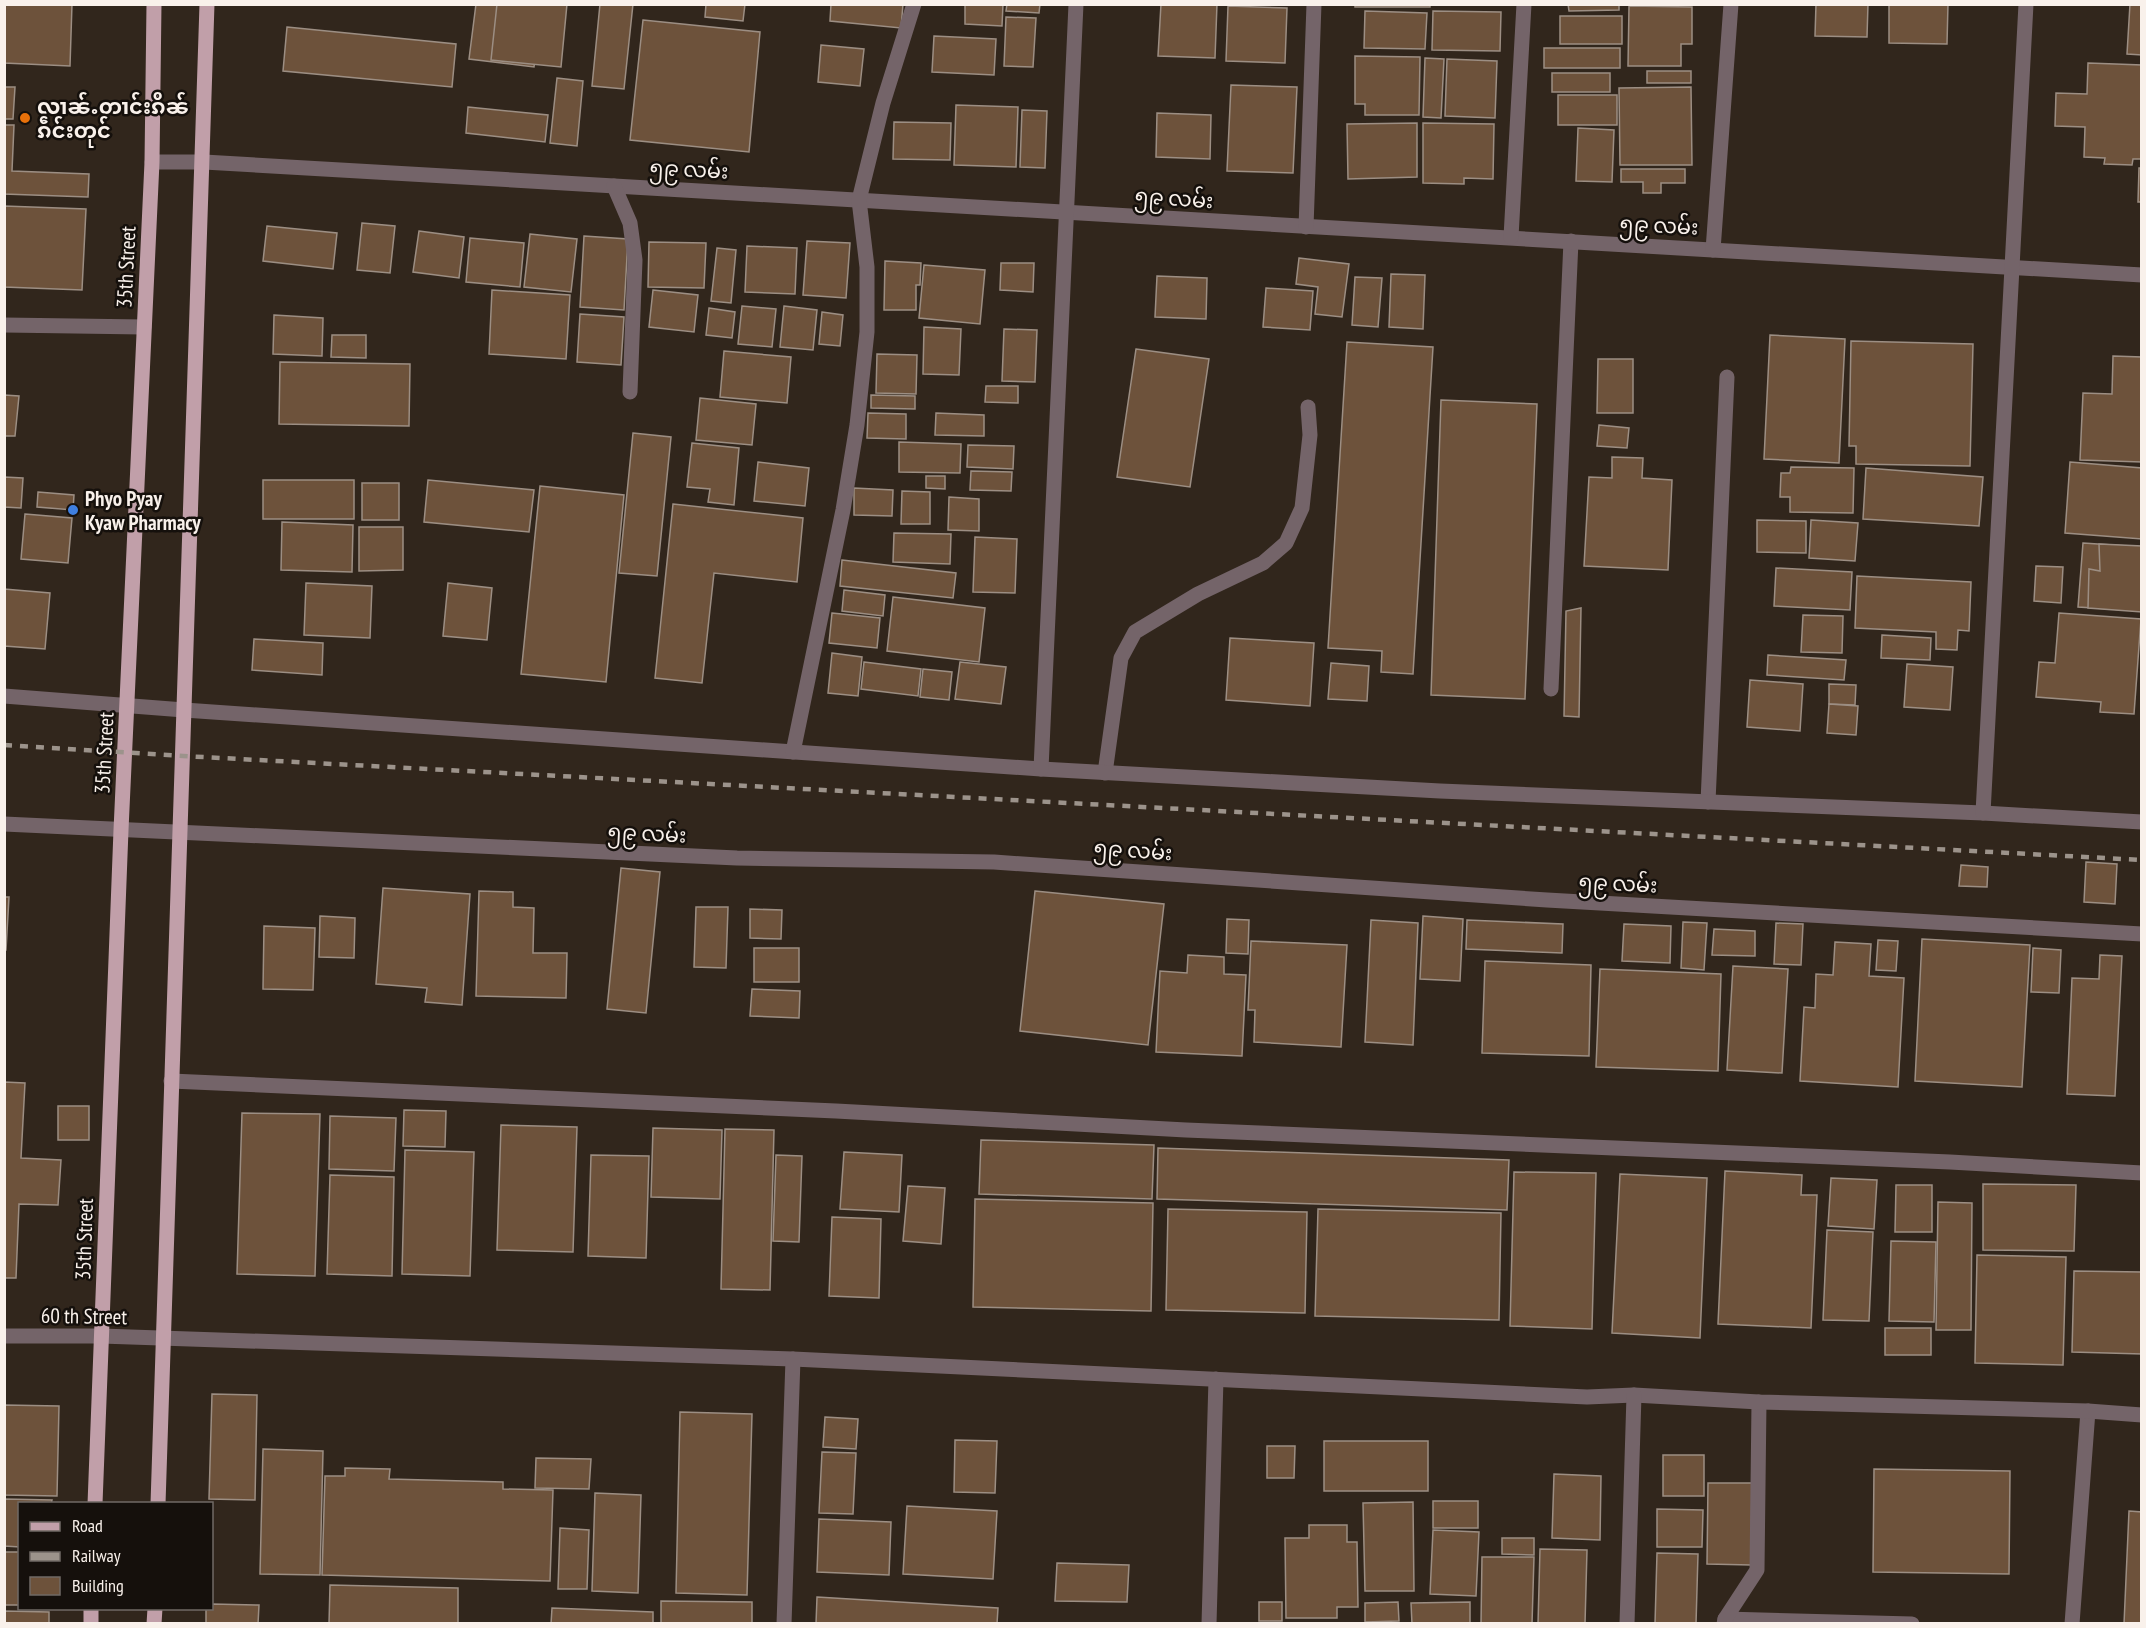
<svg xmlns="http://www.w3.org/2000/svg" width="2146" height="1628" viewBox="0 0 2146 1628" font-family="'PT Sans Narrow','Noto Sans Myanmar',sans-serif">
<rect width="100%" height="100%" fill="#31261c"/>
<g fill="#6d523b" stroke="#9c8e83" stroke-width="1.5">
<path d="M4 4H72L70 66 4 63Z"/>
<path d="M476 4H542L534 67 469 59Z"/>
<path d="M497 4H567L561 67 491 60Z"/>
<path d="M600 4H633L624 89 592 86Z"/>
<path d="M706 4H745L743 21 705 17Z"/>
<path d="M831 4H903L901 28 830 21Z"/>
<path d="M965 4H1003L1002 26 965 24Z"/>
<path d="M1007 4H1040L1039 13 1006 11Z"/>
<path d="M1161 4H1217L1215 58 1158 56Z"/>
<rect x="1355" y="4" width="75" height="3"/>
<path d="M1568 4H1619V10L1569 11Z"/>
<path d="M1816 4H1868L1867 37 1815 36Z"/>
<path d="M1889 4H1948L1947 44 1889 43Z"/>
<path d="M2130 4H2142V55L2127 54Z"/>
<path d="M1228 6 1287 8 1285 63 1226 61Z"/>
<path d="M1629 6 1692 7V44H1681V66H1628Z"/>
<path d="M1365 11 1427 13 1425 49 1364 48Z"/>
<path d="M1433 11 1501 12 1500 51 1432 50Z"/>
<rect x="1560" y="16" width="62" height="28"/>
<path d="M1006 17 1036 18 1033 67 1004 66Z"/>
<path d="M643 20 760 32 749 152 630 140Z"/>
<path d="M287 27 456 44 452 87 283 71Z"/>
<path d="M934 36 996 39 994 75 932 72Z"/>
<path d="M821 45 864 49 860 86 818 82Z"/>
<rect x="1544" y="48" width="76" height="20"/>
<path d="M1355 56 1420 57 1419 115H1365V104H1355Z"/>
<path d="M1425 58 1444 59 1441 118 1423 117Z"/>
<path d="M1447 59 1497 61 1495 118 1445 116Z"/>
<path d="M2088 63 2142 65V159H2133L2132 165 2104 164 2105 158 2084 157 2085 127 2055 126 2056 93 2087 94Z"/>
<rect x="1647" y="71" width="44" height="12"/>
<rect x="1552" y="73" width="58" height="19"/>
<path d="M557 78 583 81 577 146 550 143Z"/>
<path d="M1231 85 1297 87 1293 173 1227 171Z"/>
<path d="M4 87H15L13 119H4Z"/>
<path d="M1691 87 1692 165H1620L1619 88Z"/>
<rect x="1558" y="95" width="59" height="30"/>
<path d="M956 105 1018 107 1016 167 954 165Z"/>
<path d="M468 107 548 115 545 142 466 133Z"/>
<path d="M1022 110 1047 111 1045 168 1020 167Z"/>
<path d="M1157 113 1211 115 1210 159 1156 157Z"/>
<path d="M894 122 951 123 950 160 893 159Z"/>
<path d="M1417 123V177L1348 179 1347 124Z"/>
<path d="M1423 123 1494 124 1493 179 1464 178V184L1423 183Z"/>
<path d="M4 125H14L12 171 89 174 88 197 4 194Z"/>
<path d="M1578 128 1614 130 1612 182 1576 181Z"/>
<path d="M2139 168H2142V202H2138Z"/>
<path d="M1621 169H1685V183H1661V193H1643V182H1621Z"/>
<path d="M4 206 86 209 82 290 4 287Z"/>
<path d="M362 223 395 226 390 273 357 270Z"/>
<path d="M267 226 337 233 333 269 263 261Z"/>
<path d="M419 231 464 237 459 278 413 272Z"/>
<path d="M530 234 577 239 571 292 524 287Z"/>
<path d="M584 236 628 239 624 310 580 307Z"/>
<path d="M470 238 524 243 520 287 466 282Z"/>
<path d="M807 241 850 243 846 298 803 295Z"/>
<path d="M649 242 706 243 704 288 648 287Z"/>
<path d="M747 246 797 248 795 294 745 292Z"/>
<path d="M717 248 736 250 731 303 711 301Z"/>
<path d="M1299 258 1349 264 1342 317 1315 314 1318 287 1296 284Z"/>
<path d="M885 261 921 263 920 285H916V310H884Z"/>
<path d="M1001 263H1034L1033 292 1000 290Z"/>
<path d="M924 265 985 270 980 324 919 318Z"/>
<path d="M1391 274 1425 275 1423 329 1389 327Z"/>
<path d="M1157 276 1207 278 1206 319 1155 317Z"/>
<path d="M1355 277 1382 278 1378 327 1352 325Z"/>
<path d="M1266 288 1313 291 1310 330 1263 327Z"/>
<path d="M492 290 570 295 566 359 489 354Z"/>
<path d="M653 290 698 295 694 332 649 327Z"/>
<path d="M742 306 776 309 772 347 738 344Z"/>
<path d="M784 306 817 310 813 350 780 347Z"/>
<path d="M709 308 735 312 732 338 706 335Z"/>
<path d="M822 312 843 315 840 346 819 344Z"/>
<path d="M580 314 624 317 621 365 577 362Z"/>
<path d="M274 315 323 318 322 356 273 354Z"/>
<path d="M924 327 961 329 959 375 923 374Z"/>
<path d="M1004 329 1037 330 1035 382 1002 381Z"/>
<path d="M332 335H366V358L331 357Z"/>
<path d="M1770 335 1845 339 1839 463 1764 459Z"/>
<path d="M1851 341 1973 344 1970 466 1856 464V446H1849Z"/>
<path d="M1347 342 1433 347 1413 674 1381 672 1382 651 1328 648Z"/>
<path d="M1136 349 1209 359 1190 487 1117 477Z"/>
<path d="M724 351 791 357 787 403 720 397Z"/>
<path d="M877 354 917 355 916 394 876 393Z"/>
<path d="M2113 356 2142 357V462L2080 460 2083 393 2112 394Z"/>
<path d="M1598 359H1633V413H1597Z"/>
<path d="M280 362 410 364 409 426 279 424Z"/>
<path d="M986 386H1018V403L985 402Z"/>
<path d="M4 395 19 396 15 436H4Z"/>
<path d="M871 395 915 396V409L871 408Z"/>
<path d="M700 398 756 404 752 445 696 440Z"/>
<path d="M1441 400 1537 404 1525 699 1431 695Z"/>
<path d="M868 413 906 414V439L867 438Z"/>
<path d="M936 413 984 415V436L935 435Z"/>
<path d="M1599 425 1629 428 1627 448 1597 446Z"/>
<path d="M633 433 671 437 657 576 619 573Z"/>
<path d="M899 442 961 444 960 473 899 472Z"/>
<path d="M692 443 739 448 734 505 708 502 710 489 687 487Z"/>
<path d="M968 445 1014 446 1013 469 967 467Z"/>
<path d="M1612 457 1643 458 1642 478 1672 480 1668 570 1584 566 1589 477 1612 478Z"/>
<path d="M758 462 809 468 805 506 754 501Z"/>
<path d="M2070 462 2142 468V539L2065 533Z"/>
<path d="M1791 467 1854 468 1853 513 1790 512V497H1780L1781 473H1790Z"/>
<path d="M1866 468 1983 477 1979 526 1863 519Z"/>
<path d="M971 471 1012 472 1011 491 970 490Z"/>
<path d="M926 476H945V489L926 488Z"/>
<path d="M4 477 23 478 21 508 4 507Z"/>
<rect x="263" y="480" width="91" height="39"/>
<path d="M428 480 534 490 529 532 424 522Z"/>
<rect x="362" y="483" width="37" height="37"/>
<path d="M540 486 624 495 606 682 521 674Z"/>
<path d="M854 488 893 490 892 516 854 515Z"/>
<path d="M902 491 930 492V524H901Z"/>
<path d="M38 492 74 495 73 510 37 507Z"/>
<path d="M949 497 979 499V531L948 530Z"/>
<path d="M673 504 803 518 797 582 714 573 702 683 655 678Z"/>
<path d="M25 514 72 518 68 563 21 559Z"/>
<path d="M1757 520 1806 521V553L1757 552Z"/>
<path d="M1811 520 1858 523 1855 561 1809 558Z"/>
<path d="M282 522 353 525 352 572 281 570Z"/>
<path d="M359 527H403V570L359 571Z"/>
<path d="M894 533 951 534 950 564 893 562Z"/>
<path d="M975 537 1017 539 1015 593 973 592Z"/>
<path d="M2083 543 2142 547V611L2078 607Z"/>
<path d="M2099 544 2142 546V612L2088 608 2089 569 2100 571Z"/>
<path d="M842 560 956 573 953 598 840 586Z"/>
<path d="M2036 566 2063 567 2061 603 2034 601Z"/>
<path d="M1776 568 1852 572 1850 610 1774 606Z"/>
<path d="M1857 576 1971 582 1969 631 1958 630 1957 650 1936 649V632L1855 628Z"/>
<path d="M306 583 372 586 370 638 304 635Z"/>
<path d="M448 583 492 588 487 640 443 636Z"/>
<path d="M4 589 50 593 45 649 4 646Z"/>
<path d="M844 590 885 595 883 616 842 611Z"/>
<path d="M893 597 985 608 979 662 887 651Z"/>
<path d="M1581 608 1579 717 1564 716 1566 611Z"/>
<path d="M832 613 880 618 877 648 829 643Z"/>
<path d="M2059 613 2141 619 2134 714 2100 712 2101 702 2036 697 2039 662 2055 663Z"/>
<path d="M1803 615 1843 616 1842 653 1801 652Z"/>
<path d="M1882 635 1931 638 1930 660 1881 658Z"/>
<path d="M1230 638 1314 643 1310 706 1226 700Z"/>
<path d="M254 639 323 643 322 675 252 670Z"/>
<path d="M832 653 862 657 858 696 828 693Z"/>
<path d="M1768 655 1846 660 1844 680 1767 675Z"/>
<path d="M864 662 921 669 918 696 861 689Z"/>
<path d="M960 662 1006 667 1001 704 955 699Z"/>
<path d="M1331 663 1369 666 1367 701 1328 699Z"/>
<path d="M1907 664 1953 667 1950 710 1904 707Z"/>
<path d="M923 669 952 672 949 700 920 697Z"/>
<path d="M1750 680 1803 684 1800 731 1747 727Z"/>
<path d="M1829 684 1856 685 1855 705 1829 704Z"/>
<path d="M1829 704 1858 706 1856 735 1827 733Z"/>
<path d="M2086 862 2117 864 2115 904 2084 902Z"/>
<path d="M1961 865 1988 867 1987 887 1959 886Z"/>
<path d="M621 868 660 872 646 1013 607 1009Z"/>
<path d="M383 888 470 894 462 1005 425 1002 427 988 376 984Z"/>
<path d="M479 891 513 892V907L534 908 533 953H567L566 998 476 996Z"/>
<path d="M1035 891 1164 904 1148 1045 1020 1031Z"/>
<path d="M4 897H9L6 950H4Z"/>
<path d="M696 907H728L726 968 694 967Z"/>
<path d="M750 909 782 910 781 939 750 938Z"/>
<path d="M320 916 355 918 354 958 319 957Z"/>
<path d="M1423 916 1463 919 1460 981 1420 979Z"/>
<path d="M1227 919 1249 920 1248 954 1226 953Z"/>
<path d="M1371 920 1418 923 1413 1045 1365 1042Z"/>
<path d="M1467 920 1563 924 1562 953 1466 949Z"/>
<path d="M1683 922 1707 923 1704 970 1681 968Z"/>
<path d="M1776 923 1803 924 1801 965 1774 964Z"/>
<path d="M1624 924 1671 926 1670 963 1622 961Z"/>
<path d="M264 926 315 928 313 990 263 989Z"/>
<path d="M1714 929 1755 931V956L1712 955Z"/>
<path d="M1922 939 2030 945 2022 1087 1915 1081Z"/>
<path d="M1878 940 1898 941 1896 971 1876 970Z"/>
<path d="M1251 941 1347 945 1341 1047 1254 1042 1255 1010H1248Z"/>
<path d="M1835 942 1871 944 1869 976 1904 978 1898 1087 1800 1081 1804 1007 1815 1008 1816 974 1833 975Z"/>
<rect x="754" y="948" width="45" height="34"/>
<path d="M2033 948 2061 950 2059 993 2031 992Z"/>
<path d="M1188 955 1224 957V974L1246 975 1242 1056 1156 1052 1160 971 1187 973Z"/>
<path d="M2100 955 2122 956 2115 1096 2067 1094 2072 978 2099 979Z"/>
<path d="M1485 961 1591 965 1589 1056 1482 1053Z"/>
<path d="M1733 966 1788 969 1782 1073 1727 1070Z"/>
<path d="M1600 969 1721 974 1718 1071 1596 1067Z"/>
<path d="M752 989 800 991 799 1018 750 1016Z"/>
<path d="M4 1082 25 1083 21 1158 61 1160 58 1205 19 1204 16 1278H4Z"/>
<rect x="58" y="1106" width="31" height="34"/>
<path d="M404 1110 446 1111 445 1147 403 1146Z"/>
<path d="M242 1113 320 1114 315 1276 237 1274Z"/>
<path d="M330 1116 396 1118 394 1171 329 1169Z"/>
<path d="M501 1125 577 1127 573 1252 497 1250Z"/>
<path d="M653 1128 722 1130 720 1199 651 1197Z"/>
<path d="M725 1129 774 1130 770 1290 721 1289Z"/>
<path d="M981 1140 1154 1145 1152 1199 979 1194Z"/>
<path d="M1158 1148 1509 1160 1507 1210 1157 1199Z"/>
<path d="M405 1150 474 1152 470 1276 402 1274Z"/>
<path d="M844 1152 902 1155 899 1212 840 1209Z"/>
<path d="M591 1155 649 1156 646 1258 588 1256Z"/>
<path d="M776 1155 802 1156 799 1242 773 1241Z"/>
<path d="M1725 1171 1802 1175 1801 1195H1817L1811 1328 1718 1324Z"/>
<path d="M1514 1172 1596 1173 1592 1329 1510 1326Z"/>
<path d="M1620 1174 1707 1178 1700 1338 1612 1333Z"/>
<path d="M330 1175 394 1177 392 1276 327 1274Z"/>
<path d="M1831 1178 1877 1180 1874 1229 1828 1226Z"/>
<path d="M1983 1184 2076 1185 2074 1251 1983 1250Z"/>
<path d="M1896 1185H1932V1232H1895Z"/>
<path d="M908 1186 945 1188 941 1244 903 1241Z"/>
<path d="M975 1199 1153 1203 1151 1311 973 1307Z"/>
<path d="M1938 1202 1972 1203 1971 1330H1936Z"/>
<path d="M1168 1209 1307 1212 1305 1313 1166 1310Z"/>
<path d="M1318 1209 1501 1213 1499 1320 1315 1316Z"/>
<path d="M832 1217 881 1219 879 1298 829 1296Z"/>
<path d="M1827 1230 1873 1232 1869 1321 1823 1320Z"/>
<path d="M1891 1241 1936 1242 1934 1322 1889 1321Z"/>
<path d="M1977 1255 2066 1257 2063 1365 1975 1363Z"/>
<path d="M2074 1271 2142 1272V1354L2072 1352Z"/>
<rect x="1885" y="1328" width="46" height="27"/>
<path d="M212 1394 257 1395 255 1500 209 1499Z"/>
<path d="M4 1405 59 1406 57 1496 4 1495Z"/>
<path d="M680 1412 752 1414 747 1595 676 1593Z"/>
<path d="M825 1417 858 1419 856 1449 823 1447Z"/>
<path d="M955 1440 997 1441 995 1493 954 1492Z"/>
<rect x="1324" y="1441" width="104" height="50"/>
<path d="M1267 1446H1295L1294 1478H1267Z"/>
<path d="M263 1449 323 1451 320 1575 260 1574Z"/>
<path d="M822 1452 856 1453 853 1514 819 1513Z"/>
<rect x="1663" y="1455" width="41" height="41"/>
<path d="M536 1458 591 1459 589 1489 535 1488Z"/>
<path d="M345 1468 390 1469 389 1479 503 1482V1489L553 1490 550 1581 322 1575 325 1476H345Z"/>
<path d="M1874 1469 2010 1471 2009 1574 1873 1572Z"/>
<path d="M1554 1474 1601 1476 1600 1540 1552 1538Z"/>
<path d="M1708 1483H1752L1751 1565 1707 1564Z"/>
<path d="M595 1493 641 1495 638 1593 592 1591Z"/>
<path d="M4 1499 52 1500 51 1504H20V1547L4 1546Z"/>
<rect x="1433" y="1501" width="45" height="27"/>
<path d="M1413 1502 1414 1591H1365L1363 1503Z"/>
<path d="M907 1506 997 1511 993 1579 903 1574Z"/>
<path d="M1657 1509 1703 1510 1702 1547H1657Z"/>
<path d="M2129 1511 2142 1512V1624H2124Z"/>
<path d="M819 1519 891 1522 889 1575 817 1572Z"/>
<path d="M1309 1525H1347V1542H1357L1358 1607H1337V1618H1286L1285 1538H1309Z"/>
<path d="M560 1528 589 1530 587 1589H558Z"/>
<path d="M1433 1530 1479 1532 1476 1596 1430 1594Z"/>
<path d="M1502 1538H1534V1555L1502 1554Z"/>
<path d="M1540 1549 1587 1550 1585 1624H1538Z"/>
<rect x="4" y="1552" width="16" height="53"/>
<path d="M1657 1553 1698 1554 1696 1624H1655Z"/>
<path d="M1482 1557H1534L1532 1624H1481Z"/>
<path d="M1057 1563 1129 1565 1127 1602 1055 1601Z"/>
<path d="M330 1585 458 1588V1624H329Z"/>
<path d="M817 1597 998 1608 997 1624H816Z"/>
<path d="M661 1601 752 1602V1624H661Z"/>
<rect x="1259" y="1602" width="23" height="19"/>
<path d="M1398 1602 1399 1621 1365 1622V1603Z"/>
<path d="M1470 1602V1624H1412L1411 1603Z"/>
<path d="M212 1604 259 1605 258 1624H206V1608H212Z"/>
<path d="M552 1608 653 1612V1624H551Z"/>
<path d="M4 1611 49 1612V1624H4Z"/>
</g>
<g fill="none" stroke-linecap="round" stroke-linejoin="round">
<g stroke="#746469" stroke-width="15">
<path d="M4 325 144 327"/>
<path d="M1551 689 1571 241"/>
<path d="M1105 773 1121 658 1135 632 1198 594 1263 563 1286 543 1302 508 1310 435 1308 407"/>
<path d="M1708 802 1727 377"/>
<path d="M1725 1619 1912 1624"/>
<path d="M1724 1624 1725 1619 1757 1570 1759 1402"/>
<path d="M2072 1624 2088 1411"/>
</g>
<g stroke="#746469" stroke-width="15">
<path d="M152 162H204L2142 275"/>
<path d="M614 186 630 223 635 260 630 392"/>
<path d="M1306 227 1314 4"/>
<path d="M1511 237 1524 4"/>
<path d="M1713 250 1731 4"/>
<path d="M4 696 184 710 1041 769 1440 791 1983 813 2142 822"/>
<path d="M793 752 843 510 857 425 867 332V267L859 200 883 103 914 4"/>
<path d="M1041 769 1076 4"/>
<path d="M1983 813 2026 4"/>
<path d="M4 824 737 858 994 862 1547 900 2142 934"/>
<path d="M171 1081 836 1111 1186 1130 1950 1162 2142 1173"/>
<path d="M4 1336H101L793 1359 1587 1397 1634 1395 1759 1402 2088 1411 2142 1415"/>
<path d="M784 1624 793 1359"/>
<path d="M1209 1624 1216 1379"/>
<path d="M1627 1624 1634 1395"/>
</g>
<g stroke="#c19fa9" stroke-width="15">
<path d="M95 1504 121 830 152 162 154 4"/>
<path d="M158 1504 207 4"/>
<path d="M91 1624V1608"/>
<path d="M154 1624 155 1608"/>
</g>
<path stroke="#9c938b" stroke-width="4.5" stroke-dasharray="8 8" stroke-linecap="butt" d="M4 745 183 756 2142 860"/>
</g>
<circle fill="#e8710a" stroke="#15100c" stroke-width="2" cx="25" cy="118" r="6"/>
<circle fill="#3f7fe0" stroke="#15100c" stroke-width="2" cx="73" cy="510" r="6"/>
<g text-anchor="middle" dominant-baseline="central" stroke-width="5" stroke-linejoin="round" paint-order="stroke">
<g font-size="21" font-weight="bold" fill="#f9f1eb" stroke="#15100c" text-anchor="start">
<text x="37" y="106">လၢၼ်ႉတၢင်းၵိၼ်<tspan x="37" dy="24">ၵဵင်းတုင်</tspan></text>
<text x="85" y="498">Phyo Pyay<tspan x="85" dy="24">Kyaw Pharmacy</tspan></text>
</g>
<g font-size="21" fill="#f9f1eb" stroke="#15100c">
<text transform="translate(689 169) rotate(3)">၅၉ လမ်း</text>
<text transform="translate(1174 198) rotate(4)">၅၉ လမ်း</text>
<text transform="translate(1659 225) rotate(3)">၅၉ လမ်း</text>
<text transform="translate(126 267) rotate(-87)">35th Street</text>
<text transform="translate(104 753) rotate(-87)">35th Street</text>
<text transform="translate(647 833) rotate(3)">၅၉ လမ်း</text>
<text transform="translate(1133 850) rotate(4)">၅၉ လမ်း</text>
<text transform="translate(1618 883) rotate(3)">၅၉ လမ်း</text>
<text transform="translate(84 1239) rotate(-88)">35th Street</text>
<text transform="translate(84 1316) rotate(1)">60 th Street</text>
</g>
</g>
<rect width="2146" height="1628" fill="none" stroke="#f9f1eb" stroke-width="12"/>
<rect x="18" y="1502" width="195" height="108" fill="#15100c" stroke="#706a65" stroke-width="1.5"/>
<rect x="30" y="1522" width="30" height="9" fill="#c19fa9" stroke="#706a65" stroke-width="1.5"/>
<text x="72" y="1532" font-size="18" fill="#f9f1eb">Road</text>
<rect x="30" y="1552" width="30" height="9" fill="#9c938b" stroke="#706a65" stroke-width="1.5"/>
<text x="72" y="1562" font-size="18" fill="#f9f1eb">Railway</text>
<rect x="30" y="1577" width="30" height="18" fill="#6d523b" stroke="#706a65" stroke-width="1.5"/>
<text x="72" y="1592" font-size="18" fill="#f9f1eb">Building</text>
</svg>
